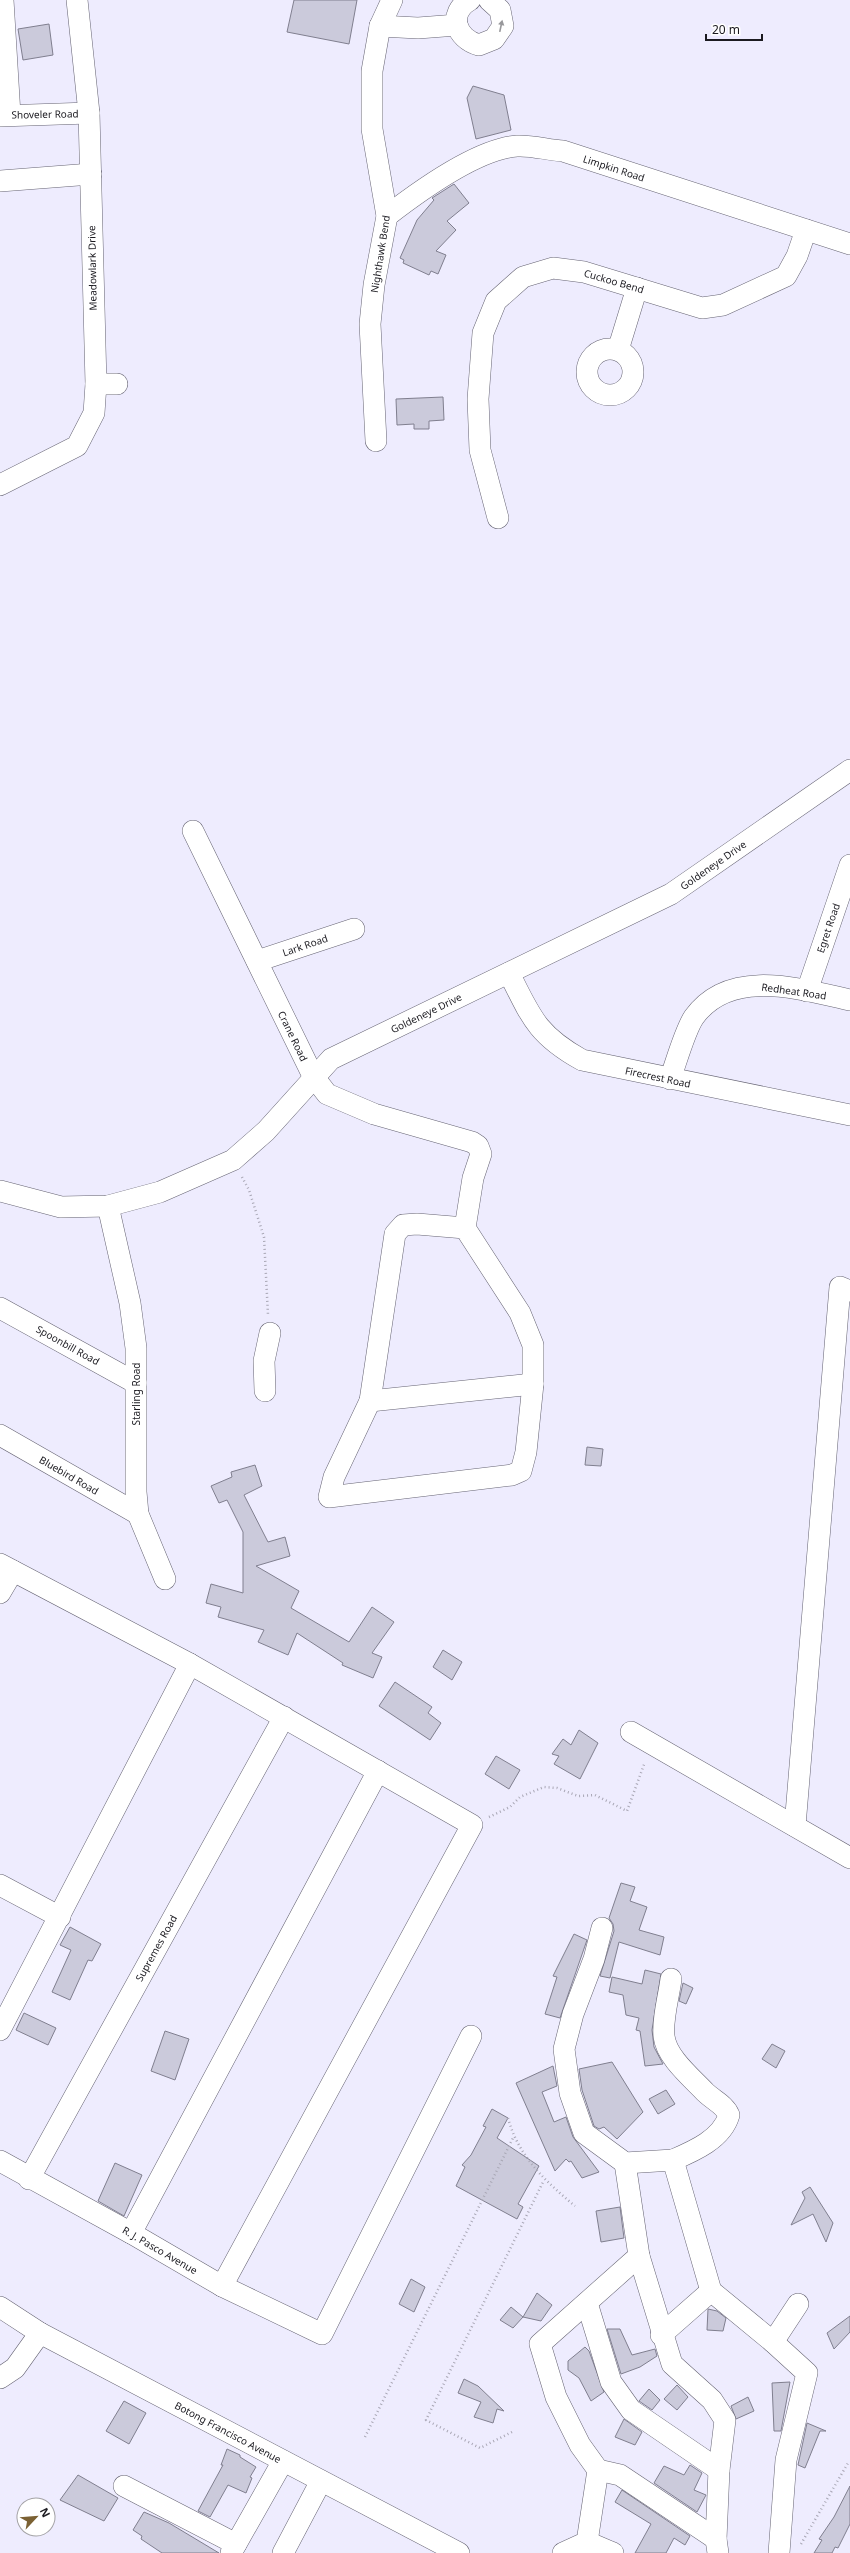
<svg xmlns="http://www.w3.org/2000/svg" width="850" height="2553" viewBox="0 0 850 2553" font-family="'Noto Sans',sans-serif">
<rect width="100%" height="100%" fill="#eeecfe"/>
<g fill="#cbcadb" stroke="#807f8f">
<path d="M294 0H357L349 44 287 32Z"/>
<path d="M49 24 53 55 23 60 18 29Z"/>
<path d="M473 86 504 95 511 130 476 139 467 98Z"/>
<path d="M454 184 469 203 447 221 456 230 436 251 446 255 438 274 431 271 429 275 403 263 404 260 400 258 417 220 434 200 432 198Z"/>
<path d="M443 397 444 420 429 421V429H414V424L397 425 396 399Z"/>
<path d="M587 1447 603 1449 601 1466 585 1465Z"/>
<path d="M255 1465 262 1486 244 1495 268 1542 285 1537 290 1556 256 1566 299 1591 291 1608 349 1642 372 1607 394 1622 372 1653 382 1657 373 1678 342 1665 343 1663 297 1633 288 1655 258 1642 264 1630 218 1617 221 1607 206 1603 211 1584 243 1593V1532L227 1500 219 1503 211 1486 232 1477 231 1472Z"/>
<path d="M443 1650 462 1662 452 1680 433 1667Z"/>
<path d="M395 1682 432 1707 428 1713 441 1723 430 1740 379 1706Z"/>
<path d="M579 1730 598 1743 580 1779 554 1764 559 1756 552 1754 563 1739 571 1745Z"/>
<path d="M496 1756 520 1770 509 1789 485 1774Z"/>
<path d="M621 1883 635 1887 630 1901 647 1907 639 1930 664 1937 660 1955 619 1942 610 1978 600 1976 614 1931 613 1924 609 1918Z"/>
<path d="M70 1927 101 1944 92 1961 88 1960 70 2000 52 1992 71 1950 60 1945Z"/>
<path d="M574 1934 587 1940 560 2018 545 2014 557 1977 553 1976Z"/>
<path d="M645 1970 661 1974 652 2030 654 2047 663 2064 645 2066 640 2031 636 2030 639 2018 626 2015 623 1995 609 1992 612 1977 642 1984Z"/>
<path d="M683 1983 693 1988 686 2004 679 2001Z"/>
<path d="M24 2013 56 2028 48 2045 16 2030Z"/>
<path d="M165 2031 189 2039 175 2080 151 2071Z"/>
<path d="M772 2044 785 2051 776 2068 762 2059Z"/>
<path d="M612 2062 643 2112 617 2139 604 2127 599 2129 594 2126 582 2090 579 2069Z"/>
<path d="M553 2066 557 2086 542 2092 554 2122 566 2117 573 2137 599 2172 582 2178 571 2161 569 2162 566 2159 555 2171 516 2083Z"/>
<path d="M666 2090 675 2104 658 2114 649 2099Z"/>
<path d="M492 2109 508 2118 497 2138 539 2166 518 2204 523 2207 517 2219 456 2186 465 2167 462 2165 471 2155 486 2127 483 2126Z"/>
<path d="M115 2163 142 2175 124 2216 98 2201Z"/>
<path d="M810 2187 833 2223 826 2242 813 2214 791 2225 805 2198 802 2192Z"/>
<path d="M620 2207 624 2238 601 2242 596 2211Z"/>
<path d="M411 2279 425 2287 414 2312 399 2304Z"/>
<path d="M537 2293 552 2305 541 2321 523 2317Z"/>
<path d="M511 2307 523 2317 513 2328 500 2320Z"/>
<path d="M708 2309 717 2311 726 2318 723 2331 707 2330Z"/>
<path d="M850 2316V2332L834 2349 827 2333Z"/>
<path d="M607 2329H620L632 2355 655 2349 657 2356 640 2367 621 2374Z"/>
<path d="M585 2347 589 2351 604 2392 591 2401 579 2378 568 2370V2361Z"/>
<path d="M464 2379 478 2386 504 2411 497 2409 493 2423 474 2417 481 2402 458 2393Z"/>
<path d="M790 2382 781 2431H774L772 2383Z"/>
<path d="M677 2385 688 2397 677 2410 664 2399Z"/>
<path d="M649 2389 660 2400 652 2410 639 2401Z"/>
<path d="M748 2397 754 2411 736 2419 731 2406Z"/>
<path d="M124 2401 146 2413 129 2444 106 2431Z"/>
<path d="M624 2419 642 2432 635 2445 615 2437Z"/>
<path d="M807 2423 826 2431H820L805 2468 798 2465Z"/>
<path d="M227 2449 240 2455V2457L256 2467 250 2477 252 2478 246 2493 228 2485 210 2517 198 2511 223 2465H221Z"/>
<path d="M690 2465 702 2473 694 2490 706 2495 697 2512 654 2483 664 2466 684 2475Z"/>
<path d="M78 2475 118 2498 104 2521 60 2500Z"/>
<path d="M850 2486V2524L838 2548 835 2547 832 2553H814L822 2540 819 2539 834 2517Z"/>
<path d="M622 2490 690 2536 685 2545 674 2538 666 2553H635L651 2524 615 2502Z"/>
<path d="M144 2512 169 2523 219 2553H162L141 2539 142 2536 133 2530Z"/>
</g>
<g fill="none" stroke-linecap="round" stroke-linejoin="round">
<g stroke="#666473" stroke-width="22">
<g id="minor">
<path d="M3 0 10 115"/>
<path d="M470 0C447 13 456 39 479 45L494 39 503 26 500 10 489 0"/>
<path d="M380 26 418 28 457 25"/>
<path d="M0 116 89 113"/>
<path d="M0 181 91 174"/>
<path d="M387 216C418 192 477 149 517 146 531 145 548 150 563 151L850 244"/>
<circle cx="610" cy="372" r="23"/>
<path d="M618 350 637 288"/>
<path d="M96 384H117"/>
<path d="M376 441 370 324 374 285 387 216 372 129V71L380 26 392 0"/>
<path d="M0 485 77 446 94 413 96 384 89 113 77 0"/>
<path d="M498 518 480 450 478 399 483 333 496 301 523 277 553 268 584 272 702 308 723 305 786 276 797 256 806 230"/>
<path d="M193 831 313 1076 327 1094 374 1114 472 1142 478 1146 481 1154 473 1178 465 1228 520 1313 533 1345V1384L526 1452 521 1471 512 1475 329 1497 334 1477 370 1401 395 1234 403 1225 417 1224 465 1228"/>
<path d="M257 961 354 929"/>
<path d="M509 973C531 1017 537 1035 582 1060L850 1115"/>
<path d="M807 991 850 865"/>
<path d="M670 1079C676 1063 685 1030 694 1017 730 967 800 989 850 1000"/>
<path d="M0 1191 61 1207 108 1206 160 1192 233 1160 266 1131 331 1059 671 894 850 770"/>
<path d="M108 1206 130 1303 136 1348V1492L138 1514 165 1579"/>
<path d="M0 1308 136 1383"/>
<path d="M265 1391 264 1361 270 1333"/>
<path d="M370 1401 533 1384"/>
<path d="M0 1435 138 1514"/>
<path d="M0 1564 190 1664 472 1825 222 2286"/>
<path d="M0 1593 13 1571"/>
<path d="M631 1732 850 1858"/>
<path d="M795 1826 840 1287 850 1291"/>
<path d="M0 1885 60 1917"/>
<path d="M602 1928 594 1959 573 2014 564 2049 570 2093 584 2133 625 2163 673 2160 711 2291 773 2342 798 2304"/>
<path d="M671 1979C669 1996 662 2019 664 2036 666 2057 692 2078 705 2092 713 2100 725 2105 729 2115 722 2139 694 2151 673 2160"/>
<path d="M0 2030 190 1664"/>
<path d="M0 2161 131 2233 222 2286 322 2334 471 2036"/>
<path d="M29 2179 284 1717"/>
<path d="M131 2233 378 1771"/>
<path d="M639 2256 672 2364 712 2400 725 2420 719 2470 716 2539 718 2553"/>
<path d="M587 2303 611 2382 631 2410 719 2470"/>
<path d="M0 2307 40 2333 459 2553"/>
<path d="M661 2335 711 2291"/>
<path d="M773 2342 807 2373 786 2460 779 2553"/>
<path d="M0 2378 15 2368 40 2333"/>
<path d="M598 2470 620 2475 716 2539"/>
<path d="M124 2486 236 2544"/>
<path d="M587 2542 613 2553"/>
<path d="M231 2553 283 2461"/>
<path d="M283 2553 321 2481"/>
<path d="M563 2553 587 2542 598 2470 580 2445 556 2397 540 2344 639 2256 625 2163"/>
</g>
</g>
<g stroke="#a9a7b5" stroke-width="2.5" stroke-dasharray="1 3" stroke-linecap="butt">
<path d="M242 1177 249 1190 264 1237 268 1315"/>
<path d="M489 1817 510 1807 520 1797 544 1787 557 1788 578 1796 595 1795 627 1811 645 1762"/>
<path d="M508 2118C518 2156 546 2182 575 2206"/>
<path d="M512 2432 480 2448 426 2420 544 2180"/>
<path d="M365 2437 513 2138"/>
<path d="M801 2544 848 2463"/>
</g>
<use href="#minor" stroke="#fff" stroke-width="21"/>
</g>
<defs><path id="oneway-solid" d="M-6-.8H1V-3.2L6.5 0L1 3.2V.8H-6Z"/></defs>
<use fill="#98989b" href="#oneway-solid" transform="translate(501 26) rotate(-78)"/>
<g text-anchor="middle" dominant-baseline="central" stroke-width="3" stroke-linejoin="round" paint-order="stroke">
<g font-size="10" fill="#1b1a20" stroke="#fff">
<text transform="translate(45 114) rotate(-1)">Shoveler Road</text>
<text transform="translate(614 168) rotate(18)">Limpkin Road</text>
<text transform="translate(380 254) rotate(-81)">Nighthawk Bend</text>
<text transform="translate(92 268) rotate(-91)">Meadowlark Drive</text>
<text transform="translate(614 281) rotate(16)">Cuckoo Bend</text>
<text transform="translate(713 865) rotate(-35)">Goldeneye Drive</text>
<text transform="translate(828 928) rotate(-71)">Egret Road</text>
<text transform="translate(305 945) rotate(-19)">Lark Road</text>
<text transform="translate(794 991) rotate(8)">Redheat Road</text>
<text transform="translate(426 1013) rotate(-26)">Goldeneye Drive</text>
<text transform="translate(293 1036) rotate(64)">Crane Road</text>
<text transform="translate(658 1077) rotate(12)">Firecrest Road</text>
<text transform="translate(68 1345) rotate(29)">Spoonbill Road</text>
<text transform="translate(136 1394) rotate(-90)">Starling Road</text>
<text transform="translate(69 1475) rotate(30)">Bluebird Road</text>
<text transform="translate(156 1948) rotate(-61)">Supremes Road</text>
<text transform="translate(160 2250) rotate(30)">R. J. Pasco Avenue</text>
<text transform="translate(228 2432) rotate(28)">Botong Francisco Avenue</text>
</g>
</g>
<g transform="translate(36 2517) rotate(64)"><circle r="19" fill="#ffffff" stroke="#a4a3a6"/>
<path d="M0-3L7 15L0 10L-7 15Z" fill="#7b6133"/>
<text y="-6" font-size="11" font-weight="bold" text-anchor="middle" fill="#1b1a20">N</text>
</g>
<path d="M706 34v6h56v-6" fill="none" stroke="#1b1a20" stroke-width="2"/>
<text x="712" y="34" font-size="12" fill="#1b1a20" stroke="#ffffff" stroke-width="3" paint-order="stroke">20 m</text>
</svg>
